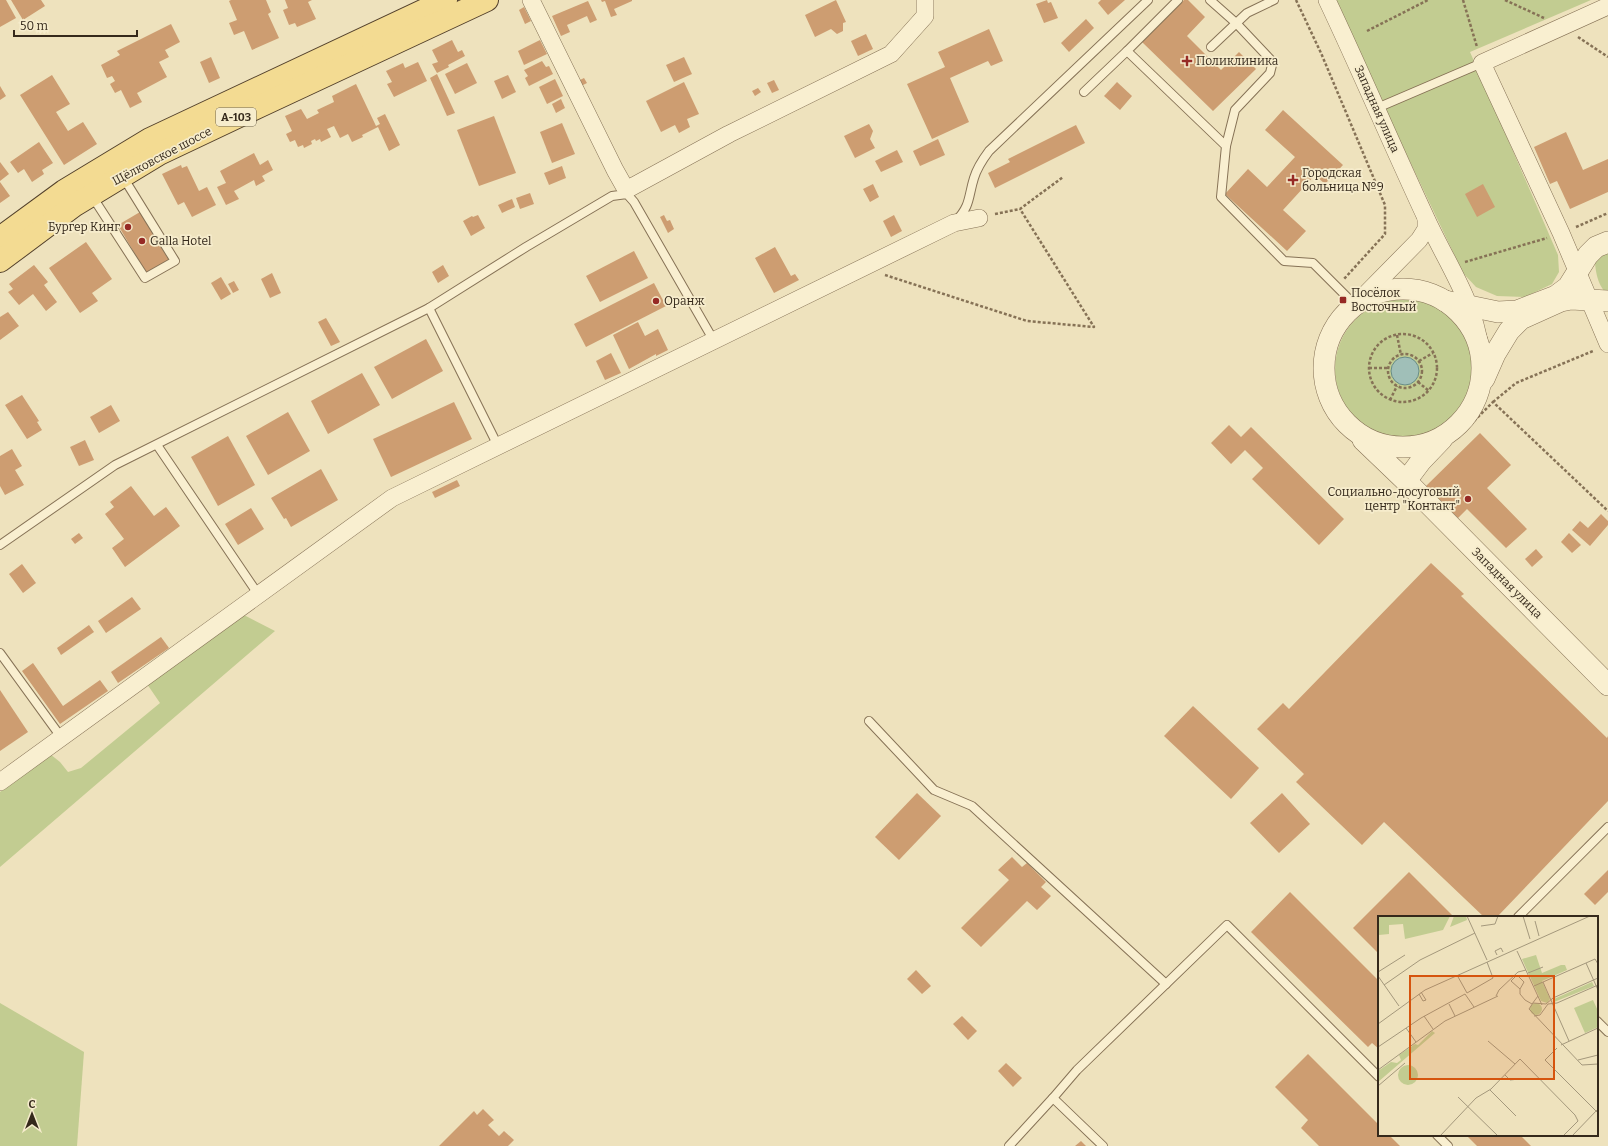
<svg xmlns="http://www.w3.org/2000/svg" width="1608" height="1146" viewBox="0 0 1608 1146" font-family="Bitter,serif">
<rect width="100%" height="100%" fill="#eee2bd"/>
<g fill="#c2cc91">
<path d="M1333 0H1591L1470 52 1558 255 1559 272 1552 284 1525 297 1497 296 1476 287 1463 273Z"/>
<path d="M1608 249V294C1598 288 1595 270 1595 260Z"/>
<circle cx="1405" cy="369" r="70"/>
<path d="M242 614 275 631 0 867V792L50 754 60 762 68 772 81 768 160 703 147 684Z"/>
<path d="M0 1003 84 1052 77 1146H0Z"/>
</g>
<circle fill="#a0bfb8" stroke="#688d86" cx="1405" cy="371" r="14"/>
<g fill="#cd9d71">
<path d="M0 0H6L16 18 0 27Z"/>
<path d="M11 0H41L45 6 23 20Z"/>
<path d="M231 0H266L271 12 268 14 279 38 252 50 244 31 234 35 229 23 237 20 229 1Z"/>
<path d="M285 0H312L308 2 316 19 297 27 295 23 289 25 283 10 288 8Z"/>
<path d="M601 0H632V1L614 9 617 15 611 17 605 1 602 2Z"/>
<path d="M836 0 846 22 843 23V31L837 34 831 29 815 37 805 15Z"/>
<path d="M1047 0 1048 3 1051 2 1058 18 1044 23 1036 4Z"/>
<path d="M1101 0H1125L1108 15 1098 3Z"/>
<path d="M1184 0H1188L1205 17 1187 36 1221 70 1239 52 1256 69 1213 111 1142 42Z"/>
<path d="M588 1 597 20 590 23 587 16 567 25 570 32 561 36 552 16Z"/>
<path d="M524 7 531 21 525 24 519 10Z"/>
<path d="M1086 19 1094 28 1069 52 1061 43Z"/>
<path d="M171 24 180 42 165 50 169 57 159 62 167 77 137 93 142 102 130 108 121 90 115 93 110 84 115 81 112 76 107 78 101 65 120 55 117 51Z"/>
<path d="M989 29 1003 61 991 66 988 61 950 78 969 122 932 139 907 84 945 67 938 52Z"/>
<path d="M866 34 873 49 858 56 851 41Z"/>
<path d="M452 40 458 52 462 50 465 56 448 65 449 67 437 73 432 64 438 62 432 50Z"/>
<path d="M540 40 547 54 524 65 518 51Z"/>
<path d="M211 57 220 78 209 83 200 62Z"/>
<path d="M684 57 692 74 674 82 666 65Z"/>
<path d="M542 61 546 67 549 66 553 74 529 86 525 78 528 76 524 70Z"/>
<path d="M418 62 427 81 394 97 387 84 392 82 386 71 403 63 405 68Z"/>
<path d="M467 63 477 83 455 94 445 74Z"/>
<path d="M437 74 455 113 447 116 430 78Z"/>
<path d="M52 75 70 104 56 112 68 131 83 122 97 144 64 165 20 95Z"/>
<path d="M508 75 516 92 502 99 494 81Z"/>
<path d="M584 78 587 83 581 86 578 81Z"/>
<path d="M555 79 563 96 547 104 539 87Z"/>
<path d="M774 80 779 90 772 93 767 83Z"/>
<path d="M684 82 699 114 687 119 690 127 679 133 675 125 661 132 646 101Z"/>
<path d="M1117 82 1132 96 1120 110 1104 96Z"/>
<path d="M356 84 376 126 380 124 377 118 385 114 400 145 389 151 378 127 362 135 363 137 352 142 348 134 340 138 334 126 327 129 331 137 321 142 320 139 316 141 315 139 311 141 312 144 304 148 303 145 298 147 295 140 290 142 286 134 292 131 285 116 301 109 307 119 319 113 317 110 334 102 332 96Z"/>
<path d="M0 86 6 96 0 100Z"/>
<path d="M758 88 761 92 755 96 752 91Z"/>
<path d="M561 99 565 108 556 113 552 104Z"/>
<path d="M1283 110 1343 165 1325 184 1315 175 1283 210 1306 231 1287 251 1225 194 1248 169 1267 187 1295 157 1265 130Z"/>
<path d="M494 116 516 173 479 186 457 130Z"/>
<path d="M562 123 575 154 552 163 540 132Z"/>
<path d="M869 124 873 131 870 139 875 148 855 158 844 136Z"/>
<path d="M1076 125 1085 143 995 188 988 173 1010 162 1008 159Z"/>
<path d="M1566 132 1583 170 1608 159V192L1570 209 1557 181 1550 184 1534 147Z"/>
<path d="M938 139 945 155 920 166 913 151Z"/>
<path d="M39 142 53 163 42 170 44 174 32 182 24 169 18 173 10 162Z"/>
<path d="M897 150 903 162 881 172 875 161Z"/>
<path d="M254 153 260 165 268 160 273 170 262 176 265 181 256 186 254 180 234 191 239 199 226 205 217 187 226 183 220 171Z"/>
<path d="M0 162 9 174 0 181Z"/>
<path d="M181 165 182 168 187 166 199 191 207 187 216 205 192 217 184 202 178 205 162 174Z"/>
<path d="M562 166 566 178 549 185 544 173Z"/>
<path d="M0 182 10 196 0 203Z"/>
<path d="M873 184 879 197 870 202 863 189Z"/>
<path d="M1483 184 1495 207 1477 217 1465 194Z"/>
<path d="M530 193 534 204 520 209 516 198Z"/>
<path d="M512 199 515 207 502 213 498 205Z"/>
<path d="M140 212 169 260 146 273 118 225Z"/>
<path d="M478 215 485 228 471 236 463 221 472 216 473 217Z"/>
<path d="M664 215 667 221 670 220 674 229 668 233 660 217Z"/>
<path d="M894 215 902 231 891 237 883 221Z"/>
<path d="M86 242 112 279 92 293 98 301 80 313 49 268Z"/>
<path d="M775 247 791 276 795 274 799 280 774 293 755 258Z"/>
<path d="M634 251 648 278 600 302 586 276Z"/>
<path d="M34 265 48 282 44 285 57 302 46 311 33 294 19 305 8 292 13 289 9 284Z"/>
<path d="M443 265 449 276 438 283 432 272Z"/>
<path d="M272 273 281 293 270 298 261 279Z"/>
<path d="M221 277 231 294 221 300 211 283Z"/>
<path d="M234 281 239 290 233 293 228 284Z"/>
<path d="M654 283 666 306 586 347 574 324Z"/>
<path d="M8 312 19 326 0 340V317Z"/>
<path d="M326 318 340 342 331 346 318 322Z"/>
<path d="M638 322 645 336 658 329 668 350 656 356V354L629 369 613 335Z"/>
<path d="M426 339 443 371 392 399 374 367Z"/>
<path d="M611 353 621 373 605 380 596 361Z"/>
<path d="M362 373 380 405 328 434 311 401Z"/>
<path d="M22 395 39 421 37 422 42 430 27 439 5 405Z"/>
<path d="M454 402 472 439 391 477 373 439Z"/>
<path d="M111 405 120 421 99 433 90 417Z"/>
<path d="M288 412 310 451 268 475 246 436Z"/>
<path d="M1229 425 1241 437 1251 427 1344 519 1319 545 1252 479 1263 468 1245 450 1231 464 1211 443Z"/>
<path d="M1480 433 1511 465 1487 488 1527 529 1506 548 1467 509 1458 518 1426 486Z"/>
<path d="M228 436 255 485 218 506 191 457Z"/>
<path d="M85 440 94 460 79 466 70 447Z"/>
<path d="M12 449 22 466 15 470 24 485 5 495 0 486V456Z"/>
<path d="M321 469 338 500 291 527 286 518 284 519 271 498Z"/>
<path d="M457 480 460 486 435 498 432 492Z"/>
<path d="M131 486 154 516 166 507 180 526 125 567 112 548 124 539 105 514 114 507 110 502Z"/>
<path d="M251 508 264 529 238 545 225 524Z"/>
<path d="M1601 514 1608 521V525L1590 546 1572 530 1580 521 1588 528Z"/>
<path d="M79 533 83 538 75 544 71 539Z"/>
<path d="M1569 533 1581 545 1572 553 1561 542Z"/>
<path d="M1536 549 1543 557 1532 567 1525 559Z"/>
<path d="M1431 563 1464 594 1461 596 1607 738 1608 736V801L1497 917H1484L1384 822 1362 845 1296 782 1304 774 1257 729 1283 703 1289 709Z"/>
<path d="M22 564 36 583 23 593 9 574Z"/>
<path d="M132 597 141 609 106 633 98 621Z"/>
<path d="M89 625 94 632 61 655 57 648Z"/>
<path d="M161 637 169 648 118 683 111 672Z"/>
<path d="M33 663 63 706 100 680 108 691 60 724 22 671Z"/>
<path d="M0 690 28 732 0 751Z"/>
<path d="M1193 706 1259 768 1231 799 1164 736Z"/>
<path d="M917 793 941 816 899 860 875 837Z"/>
<path d="M1282 793 1310 824 1279 853 1250 823Z"/>
<path d="M1012 857 1022 867 1027 863 1046 882 1041 887 1051 896 1037 910 1027 901 981 947 961 928 1009 880 998 870Z"/>
<path d="M1608 870V892L1595 905 1584 894Z"/>
<path d="M1409 872 1454 917H1379V954L1353 928Z"/>
<path d="M1290 892 1379 981V1049L1372 1043 1368 1047 1251 932Z"/>
<path d="M916 970 931 986 922 994 907 979Z"/>
<path d="M962 1016 977 1031 968 1040 953 1024Z"/>
<path d="M1308 1054 1379 1125V1135H1389L1400 1146H1319L1301 1128 1308 1120 1275 1087Z"/>
<path d="M1006 1063 1022 1078 1013 1087 998 1071Z"/>
<path d="M483 1109 494 1120 488 1125 499 1136 504 1131 514 1140 508 1146H439L474 1111 477 1115Z"/>
<path d="M1466 1135H1520L1531 1146H1477Z"/>
<path d="M1081 1141 1086 1146H1075Z"/>
</g>
<g fill="none" stroke-linecap="round" stroke-linejoin="round">
<g stroke="#867256" stroke-width="10">
<g id="service">
<path d="M1178 0 1127 51 1226 146 1221 197 1284 261 1313 263 1355 305"/>
<path d="M1210 0 1236 23 1270 59 1272 65 1270 73 1235 110 1226 146"/>
<path d="M1211 47 1247 13 1274 0"/>
<path d="M1084 92 1127 51"/>
<path d="M1377 108 1482 63"/>
<path d="M92 196 145 278 175 261 123 177"/>
<path d="M956 221C971 205 968 197 974 178 977 168 983 159 989 151L1148 0"/>
<path d="M429 308 498 446"/>
<path d="M157 445 258 594"/>
<path d="M0 545 115 465 429 308 526 247 612 196 627 194 634 202 714 341"/>
<path d="M0 653 61 737"/>
<path d="M869 721 934 790 972 806 1166 984"/>
<path d="M1518 917 1608 827"/>
<path d="M1597 1021 1608 1032"/>
<path d="M1053 1098 1103 1146"/>
<path d="M1437 1135 1448 1146"/>
<path d="M1009 1146 1053 1098 1077 1070 1227 925 1379 1077"/>
</g>
</g>
<g stroke="#867256" stroke-width="18">
<g id="minor">
<path d="M531 0 615 170 624 186 628 189 729 134 891 54 925 16V0"/>
<path d="M1327 0C1361 72 1392 145 1426 218 1445 260 1474 301 1480 348"/>
<path d="M1608 6 1482 63 1561 233 1608 344"/>
<path d="M1355 305 1419 240 1426 229V219"/>
<path d="M0 782 392 498 954 223 979 218"/>
</g>
</g>
<g stroke="#867256" stroke-width="22">
<g id="tertiary">
<circle cx="1403" cy="368" r="79"/>
<path d="M1445 301 1498 312 1517 311 1556 296 1568 287 1588 255 1596 247 1608 242"/>
<path d="M1484 379 1495 354 1509 331 1521 319 1561 301 1571 299 1608 301"/>
<path d="M1363 440 1410 485 1608 685"/>
<path d="M1406 481 1421 461 1442 439"/>
</g>
</g>
<g stroke="#53402b" stroke-width="24">
<g id="primary">
<path d="M0 238 64 191 150 139 446 0"/>
<path d="M0 261 75 205 159 154 258 107 487 0"/>
</g>
</g>
<g stroke="#867256" stroke-width="2.5" stroke-dasharray="3 2" stroke-linecap="butt">
<path d="M1296 0 1321 53 1385 205V234L1344 279"/>
<path d="M1463 0 1477 47"/>
<path d="M1505 0 1544 18"/>
<path d="M1367 31 1428 0"/>
<path d="M1578 37 1608 57"/>
<path d="M995 214 1020 209 1063 177"/>
<path d="M1576 227 1608 213"/>
<path d="M1465 262 1547 238"/>
<path d="M885 275 1027 321 1094 327 1020 209"/>
<circle cx="1403" cy="368" r="34"/>
<path d="M1397 335 1401 355"/>
<circle cx="1405" cy="371" r="17"/>
<path d="M1419 361 1433 353"/>
<path d="M1369 368H1388"/>
<path d="M1418 382 1429 391"/>
<path d="M1390 400 1397 386"/>
<path d="M1493 402 1516 383 1593 351"/>
<path d="M1460 435 1493 402 1608 511"/>
</g>
<use href="#service" stroke="#f9efd0" stroke-width="8"/>
<use href="#minor" stroke="#f9efd0" stroke-width="17"/>
<use href="#tertiary" stroke="#f9efd0" stroke-width="21"/>
<use href="#primary" stroke="#f3db92" stroke-width="22"/>
</g>
<g fill="#962a25" stroke="#f6eccc" stroke-width="1.5">
<path d="M1185 55h4v4h4v4h-4v4h-4v-4h-4v-4h4z"/>
<path d="M1291 174h4v4h4v4h-4v4h-4v-4h-4v-4h4z"/>
<circle cx="128" cy="227" r="4"/>
<circle cx="142" cy="241" r="4"/>
<rect x="1339" y="296" width="8" height="8" rx="2"/>
<circle cx="656" cy="301" r="4"/>
<circle cx="1468" cy="499" r="4"/>
</g>
<g text-anchor="middle" dominant-baseline="central" stroke-width="3.5" stroke-linejoin="round" paint-order="stroke">
<rect fill="#f6eccc" stroke="#6f6450" stroke-width="1" x="216" y="108" width="40" height="18" rx="3"/>
<g font-size="11" font-weight="bold" fill="#35291b">
<text x="236" y="117">А-103</text>
</g>
<g font-size="12" fill="#35291b" stroke="#f6eccc" text-anchor="start">
<text x="1196" y="61">Поликлиника</text>
<text x="1302" y="173">Городская<tspan x="1302" dy="14">больница №9</tspan></text>
<text x="120" y="227" text-anchor="end">Бургер Кинг</text>
<text x="150" y="241">Galla Hotel</text>
<text x="1351" y="293">Посёлок<tspan x="1351" dy="14">Восточный</tspan></text>
<text x="664" y="301">Оранж</text>
<text x="1460" y="492" text-anchor="end">Социально-досуговый<tspan x="1460" dy="14">центр "Контакт"</tspan></text>
</g>
<g font-size="12" fill="#35291b" stroke="#f6eccc">
<text transform="translate(1377 109) rotate(66)">Западная улица</text>
<text transform="translate(162 156) rotate(-28)">Щёлковское шоссе</text>
<text transform="translate(1507 583) rotate(45)">Западная улица</text>
</g>
</g>
<g transform="translate(1378 916)">
<rect width="220" height="220" fill="#eee2bd"/>
<path d="M0 0H72L65 14 27 23 25 8 11 9V18L1 19 0 21ZM76 0H88L89 4 72 11ZM158 39 164 57 183 49H187L189 54 164 65 172 83 169 87 163 85 144 43ZM214 66 216 70 176 86V83ZM215 84 220 95V111L207 117 196 92ZM152 93a6 6 0 1 1 12 0a6 6 0 1 1-12 0ZM54 115 57 117 0 166V155L13 146 19 147 23 144 21 139 37 128 40 129ZM20 159a10 10 0 1 1 20 0a10 10 0 1 1-20 0Z" fill="#c2cc91"/>
<path fill="none" stroke="#a4987c" stroke-width="1" d="M89 0 109 44M145 0 152 23M157 5 161 20M103 10 117 8 120 0M139 35 164 89M119 39 117 35 123 32 125 36M208 47 220 74M0 56 27 39M150 57 165 51M79 59 89 77 115 62 109 46M0 60 21 90M220 62 175 82 168 88 155 87 151 93 204 149 220 148M165 66 191 125M6 69 42 44 97 17M156 70 217 43 220 48M142 73 146 66 139 59 133 65 142 73V78L147 84 154 88 160 80M41 78 45 85 48 84 43 76M118 80 121 74 140 56 148 54M71 88 77 100M46 100 55 113M156 100 162 99 170 88 179 87 220 69M0 108 47 74 212 0M28 112 38 126M110 125 137 148M183 129 220 112M0 131 43 102 87 78 96 91M179 132 167 144 220 197M200 144 220 139M0 154 67 105 120 80M127 159 132 164 141 163M0 170 27 147M112 174 138 200M80 181 120 220M62 220 98 182 113 173 142 143 197 199 200 205 185 220M194 220 220 193"/>
<path fill="#d6540e" fill-opacity="0.15" stroke="#d6540e" stroke-width="2" d="M32 60H176V163H32Z"/>
<rect width="220" height="220" fill="none" stroke="#35291b" stroke-width="2"/>
</g>
<g transform="translate(32 1114)" stroke="#f6eccc" stroke-width="3" paint-order="stroke">
<path d="M0-3L7 15L0 10L-7 15Z" fill="#35291b"/>
<text y="-6" font-size="11" font-weight="bold" text-anchor="middle" fill="#35291b">С</text>
</g>
<path d="M14 30v6h123v-6" fill="none" stroke="#35291b" stroke-width="2"/>
<text x="20" y="30" font-size="12" fill="#35291b" stroke="#f6eccc" stroke-width="3" paint-order="stroke">50 m</text>
</svg>
